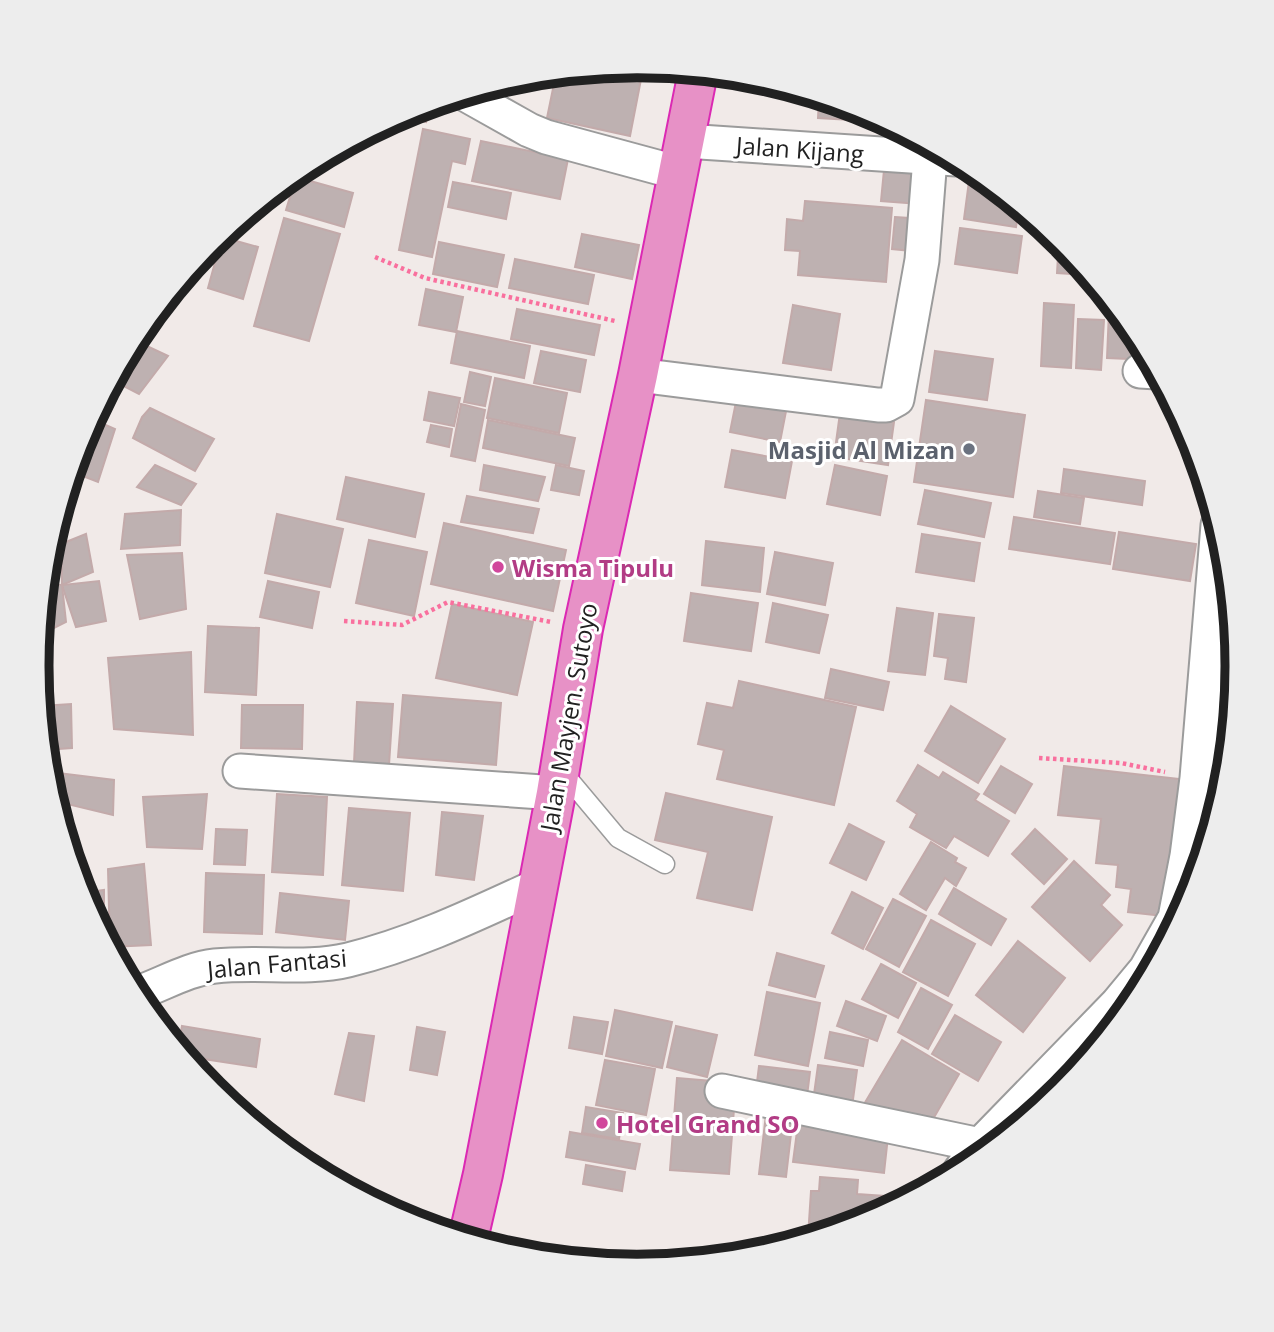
<svg xmlns="http://www.w3.org/2000/svg" width="1274" height="1332" viewBox="0 0 1274 1332" font-family="'Open Sans',sans-serif">
<rect width="100%" height="100%" fill="#f1eae8"/>
<g fill="#beb1b1" stroke="#c3aaaa" stroke-width="2">
<path d="M630 67 643 69 630 136 547 118 556 74Z"/>
<path d="M819 97 867 112 886 122 818 118Z"/>
<path d="M430 105 426 122 398 117 408 111Z"/>
<path d="M423 129 470 139 465 164 452 161 432 257 399 250Z"/>
<path d="M481 141 568 159 560 199 472 181Z"/>
<path d="M884 170 922 173 919 204 881 201Z"/>
<path d="M296 177 353 193 344 227 286 210Z"/>
<path d="M969 181 992 184 1019 207 1016 227 964 219Z"/>
<path d="M453 182 511 193 506 219 448 207Z"/>
<path d="M805 201 892 208 886 282 798 275 800 251 785 250 787 219 803 221Z"/>
<path d="M895 217 924 219 921 252 892 249Z"/>
<path d="M284 218 340 234 309 341 254 326Z"/>
<path d="M960 228 1022 236 1017 273 955 264Z"/>
<path d="M582 234 639 245 632 279 575 267Z"/>
<path d="M222 237 258 247 243 299 208 288Z"/>
<path d="M1059 239 1062 242 1089 275 1057 273Z"/>
<path d="M439 242 504 255 497 287 433 274Z"/>
<path d="M515 259 594 275 588 304 509 288Z"/>
<path d="M426 289 463 297 456 332 419 325Z"/>
<path d="M1044 303 1074 305 1071 368 1041 366Z"/>
<path d="M793 305 840 314 831 370 783 363Z"/>
<path d="M517 309 600 325 594 355 511 339Z"/>
<path d="M1109 311 1119 312 1136 333 1151 360 1107 358Z"/>
<path d="M1078 319 1104 320 1101 370 1076 368Z"/>
<path d="M457 331 530 346 524 378 451 363Z"/>
<path d="M134 340 168 356 139 394 112 380Z"/>
<path d="M541 351 586 360 580 392 534 383Z"/>
<path d="M935 351 993 359 987 400 929 392Z"/>
<path d="M470 372 491 377 485 406 464 402Z"/>
<path d="M495 378 567 393 559 433 487 418Z"/>
<path d="M429 392 460 398 454 426 424 420Z"/>
<path d="M737 397 787 406 780 442 730 432Z"/>
<path d="M926 400 1025 415 1013 497 914 482Z"/>
<path d="M461 404 485 410 475 461 451 456Z"/>
<path d="M150 408 214 439 195 471 133 438 142 417Z"/>
<path d="M840 413 894 422 888 465 834 457Z"/>
<path d="M92 419 115 429 98 482 72 472 83 436Z"/>
<path d="M488 420 575 438 569 466 483 448Z"/>
<path d="M431 425 452 429 449 447 427 442Z"/>
<path d="M732 450 792 461 785 498 725 487Z"/>
<path d="M155 465 196 484 181 505 137 487Z"/>
<path d="M484 465 545 477 538 501 480 490Z"/>
<path d="M556 465 584 471 579 495 551 490Z"/>
<path d="M835 465 887 476 880 515 827 504Z"/>
<path d="M1064 469 1145 481 1142 505 1061 493Z"/>
<path d="M346 477 424 494 415 537 337 519Z"/>
<path d="M925 490 991 503 984 537 918 524Z"/>
<path d="M1038 491 1084 498 1080 524 1034 517Z"/>
<path d="M467 496 539 509 533 533 461 522Z"/>
<path d="M181 510 180 545 121 549 125 514Z"/>
<path d="M277 514 343 529 330 587 265 573Z"/>
<path d="M1014 517 1115 533 1110 564 1009 549Z"/>
<path d="M444 523 566 550 553 611 431 584Z"/>
<path d="M1119 532 1196 544 1190 581 1113 569Z"/>
<path d="M86 534 93 572 62 585 61 544Z"/>
<path d="M922 534 980 543 974 581 916 572Z"/>
<path d="M369 540 427 552 414 616 356 603Z"/>
<path d="M706 541 764 548 760 592 702 585Z"/>
<path d="M775 552 833 563 825 605 767 594Z"/>
<path d="M182 553 186 609 140 619 127 555Z"/>
<path d="M99 581 106 621 76 627 62 585Z"/>
<path d="M268 581 319 592 312 628 260 617Z"/>
<path d="M45 584 62 585 66 622 40 635Z"/>
<path d="M691 593 758 603 751 651 684 641Z"/>
<path d="M773 603 828 615 819 653 766 642Z"/>
<path d="M452 604 533 622 517 695 436 678Z"/>
<path d="M897 608 933 613 925 675 888 671Z"/>
<path d="M939 614 974 618 966 682 945 679 948 658 934 656Z"/>
<path d="M208 626 259 628 256 695 205 692Z"/>
<path d="M191 652 193 735 114 729 108 658Z"/>
<path d="M831 669 889 682 883 710 825 698Z"/>
<path d="M739 681 856 707 834 805 717 779 724 750 698 744 707 703 733 708Z"/>
<path d="M403 695 501 703 496 765 398 757Z"/>
<path d="M357 702 393 704 389 765 354 763Z"/>
<path d="M71 704 72 748 45 750 41 706Z"/>
<path d="M242 705H303L302 749 241 748Z"/>
<path d="M951 706 1005 739 978 783 925 751Z"/>
<path d="M918 765 939 778 943 772 979 794 975 800 1009 821 988 856 954 836 946 848 910 827 917 814 897 801Z"/>
<path d="M1001 766 1032 784 1015 813 984 794Z"/>
<path d="M1064 766 1187 780 1172 917 1128 912 1131 889 1116 887 1118 865 1096 863 1101 819 1058 815Z"/>
<path d="M58 773 114 780 113 815 63 803Z"/>
<path d="M666 793 772 817 752 910 697 898 708 852 655 840Z"/>
<path d="M207 794 202 849 147 847 143 797Z"/>
<path d="M277 794 327 797 323 875 272 872Z"/>
<path d="M349 808 410 813 403 891 342 885Z"/>
<path d="M442 812 483 816 474 880 436 875Z"/>
<path d="M849 824 884 842 866 880 830 863Z"/>
<path d="M216 829 247 830 245 865 214 864Z"/>
<path d="M1035 829 1067 859 1044 884 1012 854Z"/>
<path d="M931 842 957 858 955 862 966 868 956 886 945 878 926 910 900 894Z"/>
<path d="M1074 861 1110 895 1101 905 1122 925 1090 961 1032 907Z"/>
<path d="M144 864 151 945 110 947 108 869Z"/>
<path d="M206 873 264 875 262 934 204 932Z"/>
<path d="M954 888 1006 919 991 945 939 914Z"/>
<path d="M104 890V935L82 893Z"/>
<path d="M852 892 883 908 863 949 832 933Z"/>
<path d="M280 893 349 901 345 940 276 932Z"/>
<path d="M893 899 926 916 899 967 866 949Z"/>
<path d="M931 920 975 944 948 996 903 972Z"/>
<path d="M1018 941 1065 978 1023 1032 976 995Z"/>
<path d="M777 953 824 966 815 997 769 985Z"/>
<path d="M881 964 916 983 898 1018 862 999Z"/>
<path d="M921 988 952 1005 928 1049 898 1032Z"/>
<path d="M767 992 820 1003 808 1066 755 1055Z"/>
<path d="M846 1001 886 1016 877 1041 837 1026Z"/>
<path d="M615 1010 672 1022 662 1068 606 1056Z"/>
<path d="M955 1015 1001 1042 978 1081 932 1054Z"/>
<path d="M574 1017 608 1022 602 1054 569 1048Z"/>
<path d="M182 1026 260 1039 256 1067 184 1056 178 1049Z"/>
<path d="M676 1026 717 1035 707 1077 667 1067Z"/>
<path d="M417 1027 445 1032 437 1075 410 1070Z"/>
<path d="M830 1032 868 1040 863 1066 825 1058Z"/>
<path d="M349 1033 374 1036 364 1101 335 1094Z"/>
<path d="M902 1040 959 1074 921 1140 863 1106Z"/>
<path d="M605 1060 655 1069 646 1115 596 1105Z"/>
<path d="M818 1065 857 1070 851 1114 812 1109Z"/>
<path d="M759 1066 810 1072 805 1112 754 1106Z"/>
<path d="M677 1078 736 1083 729 1174 670 1170Z"/>
<path d="M586 1107 623 1113 619 1139 582 1133Z"/>
<path d="M766 1114 793 1117 786 1177 759 1174Z"/>
<path d="M799 1116 889 1127 884 1173 793 1162Z"/>
<path d="M570 1132 640 1144 635 1169 566 1157Z"/>
<path d="M586 1165 625 1172 622 1191 583 1184Z"/>
<path d="M820 1177 858 1180 857 1194 885 1196 883 1212 866 1221 808 1237 811 1191H819Z"/>
</g>
<g fill="none" stroke-linecap="round" stroke-linejoin="round">
<g stroke="#9b9b9b" stroke-width="21">
<path id="lane" d="M561 770 618 838 665 864"/>
</g>
<g stroke="#9b9b9b" stroke-width="37">
<g id="street">
<path d="M465 94 529 130 546 137 679 173"/>
<path d="M685 141 956 159"/>
<path d="M1140 371 1157 372"/>
<path d="M638 375 878 405H886L897 399 922 260 930 158"/>
<path d="M240 771 556 793"/>
<path d="M135 994C162 985 187 969 215 966 259 961 306 970 348 960 414 944 476 914 537 886"/>
<path d="M722 1091 980 1145"/>
<path d="M960 1171 980 1145 1117 1004 1146 969 1175 918 1187 856 1197 778 1218 525"/>
</g>
</g>
<g stroke="#db29b3" stroke-width="42">
<path id="highway" d="M468 1239 483 1174 556 793 583 629 638 375 698 72"/>
</g>
<g stroke="#f9709e" stroke-width="4.5" stroke-dasharray="3.5 3.5" stroke-linecap="butt">
<path d="M375 257 425 278 615 321"/>
<path d="M344 621 402 625 448 602 551 622"/>
<path d="M1039 758 1121 763 1165 772"/>
</g>
<use href="#lane" stroke="#fff" stroke-width="18"/>
<use href="#street" stroke="#fff" stroke-width="33"/>
<use href="#highway" stroke="#e791c6" stroke-width="38"/>
</g>
<circle fill="#6b7280" stroke="#fff" stroke-width="2.5" cx="969" cy="449" r="7"/>
<g fill="#d1479c" stroke="#fff" stroke-width="2.5">
<circle cx="498" cy="567" r="7"/>
<circle cx="602" cy="1123" r="7"/>
</g>
<g text-anchor="middle" dominant-baseline="central" stroke-width="6" stroke-linejoin="round" paint-order="stroke">
<g font-size="24" fill="#212121" stroke="#fff">
<text transform="translate(800 149) rotate(4)">Jalan Kijang</text>
<text transform="translate(568 717) rotate(-80)">Jalan Mayjen. Sutoyo</text>
<text transform="translate(277 963) rotate(-5)">Jalan Fantasi</text>
</g>
<g font-size="24" font-weight="bold" fill="#5b616d" stroke="#fff" text-anchor="end">
<text x="955" y="449">Masjid Al Mizan</text>
</g>
<g font-size="24" font-weight="bold" fill="#b23c85" stroke="#fff" text-anchor="start">
<text x="512" y="567">Wisma Tipulu</text>
<text x="616" y="1123">Hotel Grand SO</text>
</g>
</g>
<path d="M0 0H1274V1332H0ZM49 666a588 588 0 1 1 1176 0a588 588 0 1 1-1176 0Z" fill="#ededed" fill-rule="evenodd"/>
<path fill="none" stroke="#212121" stroke-width="9" d="M49 666a588 588 0 1 1 1176 0a588 588 0 1 1-1176 0Z"/>
</svg>
